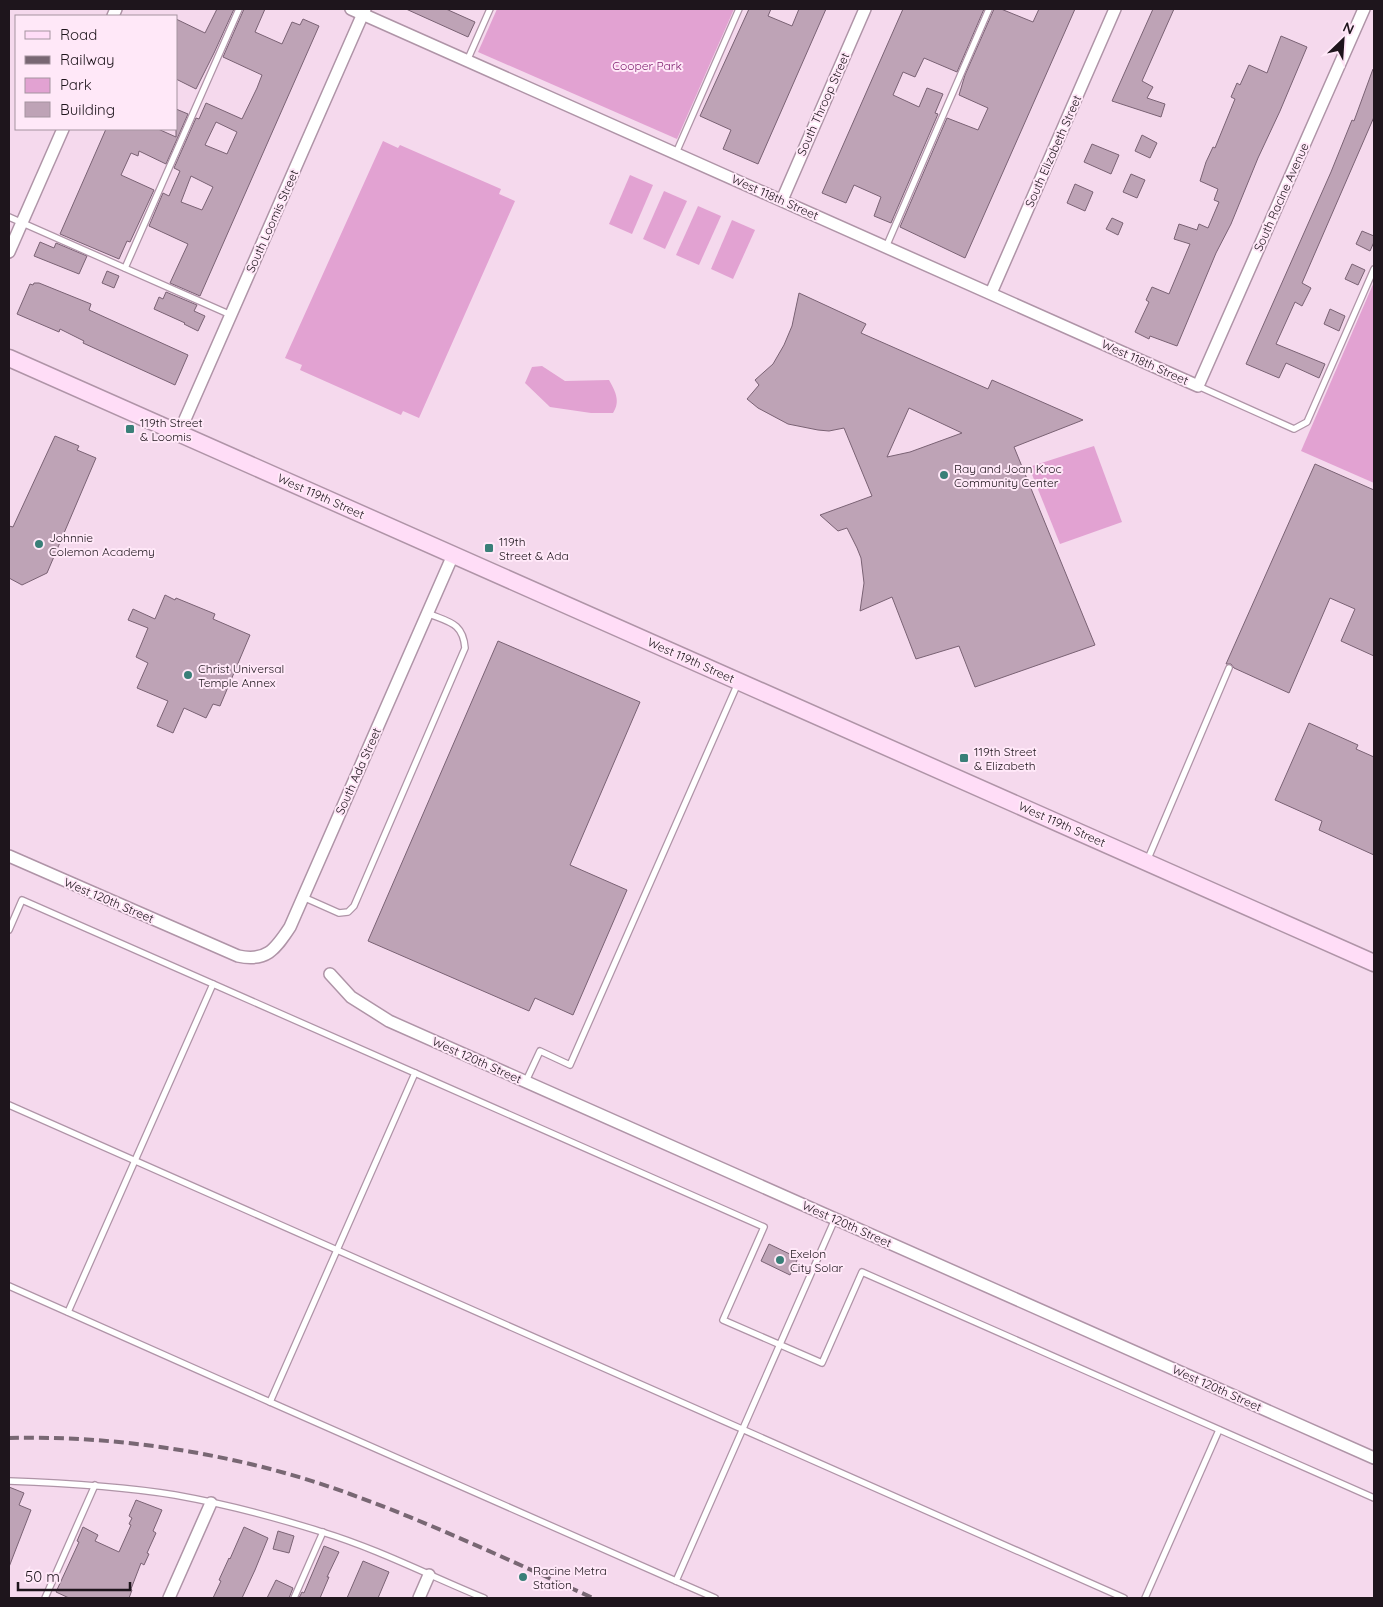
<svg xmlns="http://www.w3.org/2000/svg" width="1383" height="1607" viewBox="0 0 1383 1607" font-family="Quicksand,sans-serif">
<rect width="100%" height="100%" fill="#f5d9ed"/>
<g fill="#e2a2d2">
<path d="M497 9H734L677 139 478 52Z"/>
<path d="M383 141 398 148 400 145 501 189 499 194 515 201 419 418 403 411 401 415 300 370 302 365 285 358Z"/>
<path d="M630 175 653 185 632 234 609 224Z"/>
<path d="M664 191 687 201 665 249 643 239Z"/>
<path d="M698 206 721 216 699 265 676 255Z"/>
<path d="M732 220 755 230 733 279 711 269Z"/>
<path d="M1374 282V483L1301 451Z"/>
<path d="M542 366 565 381 609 380C615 391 621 401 613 413H591L550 407 525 383 532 367Z"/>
<path d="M1094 446 1122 522 1060 544 1029 467Z"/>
</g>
<g fill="#bea3b6" stroke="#7a6274" fill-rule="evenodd">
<path d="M217 9H234L214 53 196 89 176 79V19L205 33Z"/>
<path d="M244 9H265L255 32 282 44 292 22 300 25 303 19 319 26 200 296 170 283 188 244 149 226 163 193 169 196 180 171 174 168 196 118 199 119 206 103 242 119 257 88 262 75 223 57ZM216 122 237 132 227 154 205 145ZM191 176 213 187 202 210 181 202Z"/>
<path d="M406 9H446L475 22 468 37Z"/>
<path d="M749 9H771L768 16 792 26 799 9H826L758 164 723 149 731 130 700 116Z"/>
<path d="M903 9H984L957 72 924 58 915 77 903 72 893 95 919 107 927 88 943 94 935 113 938 114 891 223 874 216 881 197 854 185 846 203 822 193Z"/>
<path d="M994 9H1001L1033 22 1039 9H1075L965 258 900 227 947 118 978 130 988 108 959 95 965 75Z"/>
<path d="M1153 9H1174L1142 81 1153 87 1147 98 1165 104 1161 117 1112 101Z"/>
<path d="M1281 36 1307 47 1280 111 1258 158 1231 224 1216 253 1177 346 1150 336 1149 339 1135 332 1149 302 1146 300 1152 287 1169 294 1190 244 1174 239 1179 224 1197 230 1199 224 1208 228 1219 202 1214 200 1218 189 1200 181 1206 162 1213 147 1215 148 1235 99 1231 97 1237 83 1240 85 1249 65 1267 73Z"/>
<path d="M1373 69H1374V117L1302 283 1311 288 1302 306 1295 302 1276 344 1325 364 1319 378 1286 363 1279 378 1246 364 1331 172 1352 120 1354 121Z"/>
<path d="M176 109 188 114 166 164 139 151 138 156 131 153 121 175 154 190 130 242 127 241 119 259 60 234 106 129H158L176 137Z"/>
<path d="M1142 135 1157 143 1150 158 1135 151Z"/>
<path d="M1092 144 1119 155 1111 174 1084 162Z"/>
<path d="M1131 174 1145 180 1137 198 1123 192Z"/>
<path d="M1075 184 1093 192 1085 211 1067 203Z"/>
<path d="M1112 218 1123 223 1118 235 1106 229Z"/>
<path d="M1362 231 1374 236V242L1370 251 1356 244Z"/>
<path d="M40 242 54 248 56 243 87 256 79 274 34 256Z"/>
<path d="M1352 264 1365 270 1358 285 1345 279Z"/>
<path d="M107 271 119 276 114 288 102 283Z"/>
<path d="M34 283H39L91 304 89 310 188 355 175 385 83 343 84 341 60 329 59 332 17 314 30 284 33 285Z"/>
<path d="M166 292 197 305 194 311 205 316 198 331 184 324 185 323 154 309 159 297 163 299Z"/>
<path d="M799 293 866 324 861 333 988 389 992 380 1083 420 1014 447 1095 645 975 687 959 646 916 659 892 597 860 611 864 583 861 558 857 548 847 528 838 531 820 515 872 496 844 428 829 431 818 430 788 424 758 408 747 399 759 385 755 380 773 364 784 345 792 326ZM909 408 962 433 910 452 887 457Z"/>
<path d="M1330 309 1345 316 1339 331 1324 324Z"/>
<path d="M55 436 79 446 77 450 96 458 47 573 22 585 9 578V526L13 527Z"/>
<path d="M1315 464 1374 490V656L1341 641 1355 609 1330 598 1289 693 1234 668 1231 664H1226Z"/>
<path d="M165 595 175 600 176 598 215 614 213 619 250 635 220 706 213 704 206 718 184 708 173 733 157 726 168 701 137 688 148 663 136 657 148 628 128 620 133 609 155 619Z"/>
<path d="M498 641 640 702 570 865 627 890 573 1015 535 998 529 1011 368 941Z"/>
<path d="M1309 723 1358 745 1356 749 1374 757V855L1319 830 1322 821 1275 800Z"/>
<path d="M769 1244 798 1258 790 1275 761 1261Z"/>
<path d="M9 1487 24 1493 19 1505 31 1510 9 1567Z"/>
<path d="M136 1500 162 1510 153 1531 156 1533 147 1553 149 1554 144 1565 141 1563 131 1589 132 1590 129 1598H69L56 1592 79 1542 77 1541 83 1527 98 1535 95 1541 119 1552 131 1525 129 1524 132 1518 129 1516Z"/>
<path d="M244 1527 268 1538 255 1570 242 1598H213L221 1581 219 1580 229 1558 230 1559Z"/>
<path d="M278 1531 294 1536 289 1553 273 1549Z"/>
<path d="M324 1546 339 1552 327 1577H329L320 1598H299L302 1592 304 1593Z"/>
<path d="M363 1561 389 1572 378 1598H347Z"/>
<path d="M276 1580 293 1588 289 1598H267Z"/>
</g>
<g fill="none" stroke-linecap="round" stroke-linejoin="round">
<g stroke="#af94a7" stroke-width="8">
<g id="lane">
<path d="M467 61 490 9"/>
<path d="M676 153 739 9"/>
<path d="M9 217 231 315"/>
<path d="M886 247 989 9"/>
<path d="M125 268 239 9"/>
<path d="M1198 386 1294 429 1307 422 1374 269"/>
<path d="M1147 861 1229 668"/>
<path d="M303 897 339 913 348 912 354 906 465 648C463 622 448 622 427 613"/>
<path d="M9 930 22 900 213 984 68 1312"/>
<path d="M415 1073 764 1227 723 1320 822 1363 862 1272 1374 1498"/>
<path d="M526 1081 540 1051 570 1065 738 683"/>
<path d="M9 1105 1124 1598"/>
<path d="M9 1286 270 1402 415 1073 213 984"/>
<path d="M270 1402 676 1581"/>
<path d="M9 1481C64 1483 120 1486 175 1495 225 1504 275 1517 322 1532 378 1549 430 1576 484 1598"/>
<path d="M45 1598 95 1485"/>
<path d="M294 1598 323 1532"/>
<path d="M715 1598 676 1581 835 1219"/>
<path d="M1145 1598 1219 1430"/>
</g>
</g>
<g stroke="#af94a7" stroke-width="14">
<g id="street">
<path d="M351 9 1198 386 1364 9"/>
<path d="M113 16 116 9"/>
<path d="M782 200 865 9"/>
<path d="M9 252 63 129"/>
<path d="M991 293 1115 9"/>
<path d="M179 433 365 9"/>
<path d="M9 856 238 956C266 962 275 950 290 927L453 555"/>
<path d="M330 974 351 997 389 1021 1374 1458"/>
<path d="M169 1598 211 1503"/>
<path d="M419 1598 429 1575"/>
</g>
</g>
<g stroke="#af94a7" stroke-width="19">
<path id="secondary" d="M9 358 1374 963"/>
</g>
<use href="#lane" stroke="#fff" stroke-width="5.5"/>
<use href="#street" stroke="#fff" stroke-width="11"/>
<use href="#secondary" stroke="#ffddf7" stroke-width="16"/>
<path stroke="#786773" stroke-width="4" stroke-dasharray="10 5" stroke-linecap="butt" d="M9 1438C121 1435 244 1455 350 1494 433 1524 513 1562 593 1598"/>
</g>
<g fill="#397f78" stroke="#ffe8f8" stroke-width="2">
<rect x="125" y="424" width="10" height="10" rx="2.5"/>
<circle cx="944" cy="475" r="5"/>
<circle cx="39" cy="544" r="5"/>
<rect x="484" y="543" width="10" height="10" rx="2.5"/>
<circle cx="188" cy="675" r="5"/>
<rect x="959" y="753" width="10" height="10" rx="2.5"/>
<circle cx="780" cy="1260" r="5"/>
<circle cx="523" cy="1577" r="5"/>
</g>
<g text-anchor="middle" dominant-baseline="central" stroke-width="4" stroke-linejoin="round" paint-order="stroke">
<g font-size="12" fill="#7c1b6c" stroke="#ffe8f8">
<text x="647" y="65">Cooper Park</text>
</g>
<g font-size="12" fill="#1e151c" stroke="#ffe8f8">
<text transform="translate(823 104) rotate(-66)">South Throop Street</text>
<text transform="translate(1053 151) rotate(-66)">South Elizabeth Street</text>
<text transform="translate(775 197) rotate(24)">West 118th Street</text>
<text transform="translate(1281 197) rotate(-66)">South Racine Avenue</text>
<text transform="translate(272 221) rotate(-66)">South Loomis Street</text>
<text transform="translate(1145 362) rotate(24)">West 118th Street</text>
<text transform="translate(321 496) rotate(24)">West 119th Street</text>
<text transform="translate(691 660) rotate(24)">West 119th Street</text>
<text transform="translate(358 771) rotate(-66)">South Ada Street</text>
<text transform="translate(1062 824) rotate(24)">West 119th Street</text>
<text transform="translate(109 900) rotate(23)">West 120th Street</text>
<text transform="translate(477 1060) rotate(24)">West 120th Street</text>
<text transform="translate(847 1224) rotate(24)">West 120th Street</text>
<text transform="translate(1217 1388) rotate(24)">West 120th Street</text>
</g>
<g font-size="12" fill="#1e151c" stroke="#ffe8f8" text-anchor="start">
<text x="140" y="422">119th Street<tspan x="140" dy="14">&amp; Loomis</tspan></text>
<text x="954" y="468">Ray and Joan Kroc<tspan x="954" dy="14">Community Center</tspan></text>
<text x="49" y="537">Johnnie<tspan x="49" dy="14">Colemon Academy</tspan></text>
<text x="499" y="541">119th<tspan x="499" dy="14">Street &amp; Ada</tspan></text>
<text x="198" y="668">Christ Universal<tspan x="198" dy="14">Temple Annex</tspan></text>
<text x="974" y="751">119th Street<tspan x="974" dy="14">&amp; Elizabeth</tspan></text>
<text x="790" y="1253">Exelon<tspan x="790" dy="14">City Solar</tspan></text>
<text x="533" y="1570">Racine Metra<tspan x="533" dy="14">Station</tspan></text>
</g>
</g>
<rect width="1383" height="1607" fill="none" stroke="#1e151c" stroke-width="20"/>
<rect x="15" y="15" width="162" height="115" fill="#ffe8f8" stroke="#a594a0"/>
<rect x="25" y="31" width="25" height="8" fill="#ffddf7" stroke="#a594a0"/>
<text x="60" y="40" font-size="15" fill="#1e151c">Road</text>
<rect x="25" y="56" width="25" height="8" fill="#786773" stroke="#a594a0"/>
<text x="60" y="65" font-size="15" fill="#1e151c">Railway</text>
<rect x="25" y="78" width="25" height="15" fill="#e2a2d2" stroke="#a594a0"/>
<text x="60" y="90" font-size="15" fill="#1e151c">Park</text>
<rect x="25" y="102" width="25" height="15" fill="#bea3b6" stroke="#a594a0"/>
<text x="60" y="115" font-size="15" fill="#1e151c">Building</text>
<g transform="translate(1343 40) rotate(25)" stroke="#ffe8f8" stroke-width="4" paint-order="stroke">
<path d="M0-4L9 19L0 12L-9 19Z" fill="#1e151c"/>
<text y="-8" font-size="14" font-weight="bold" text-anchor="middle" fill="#1e151c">N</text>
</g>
<path d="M18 1582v8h112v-8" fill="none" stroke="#1e151c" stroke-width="2.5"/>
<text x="25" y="1582" font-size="15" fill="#1e151c" stroke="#ffe8f8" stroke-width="4" paint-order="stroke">50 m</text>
</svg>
